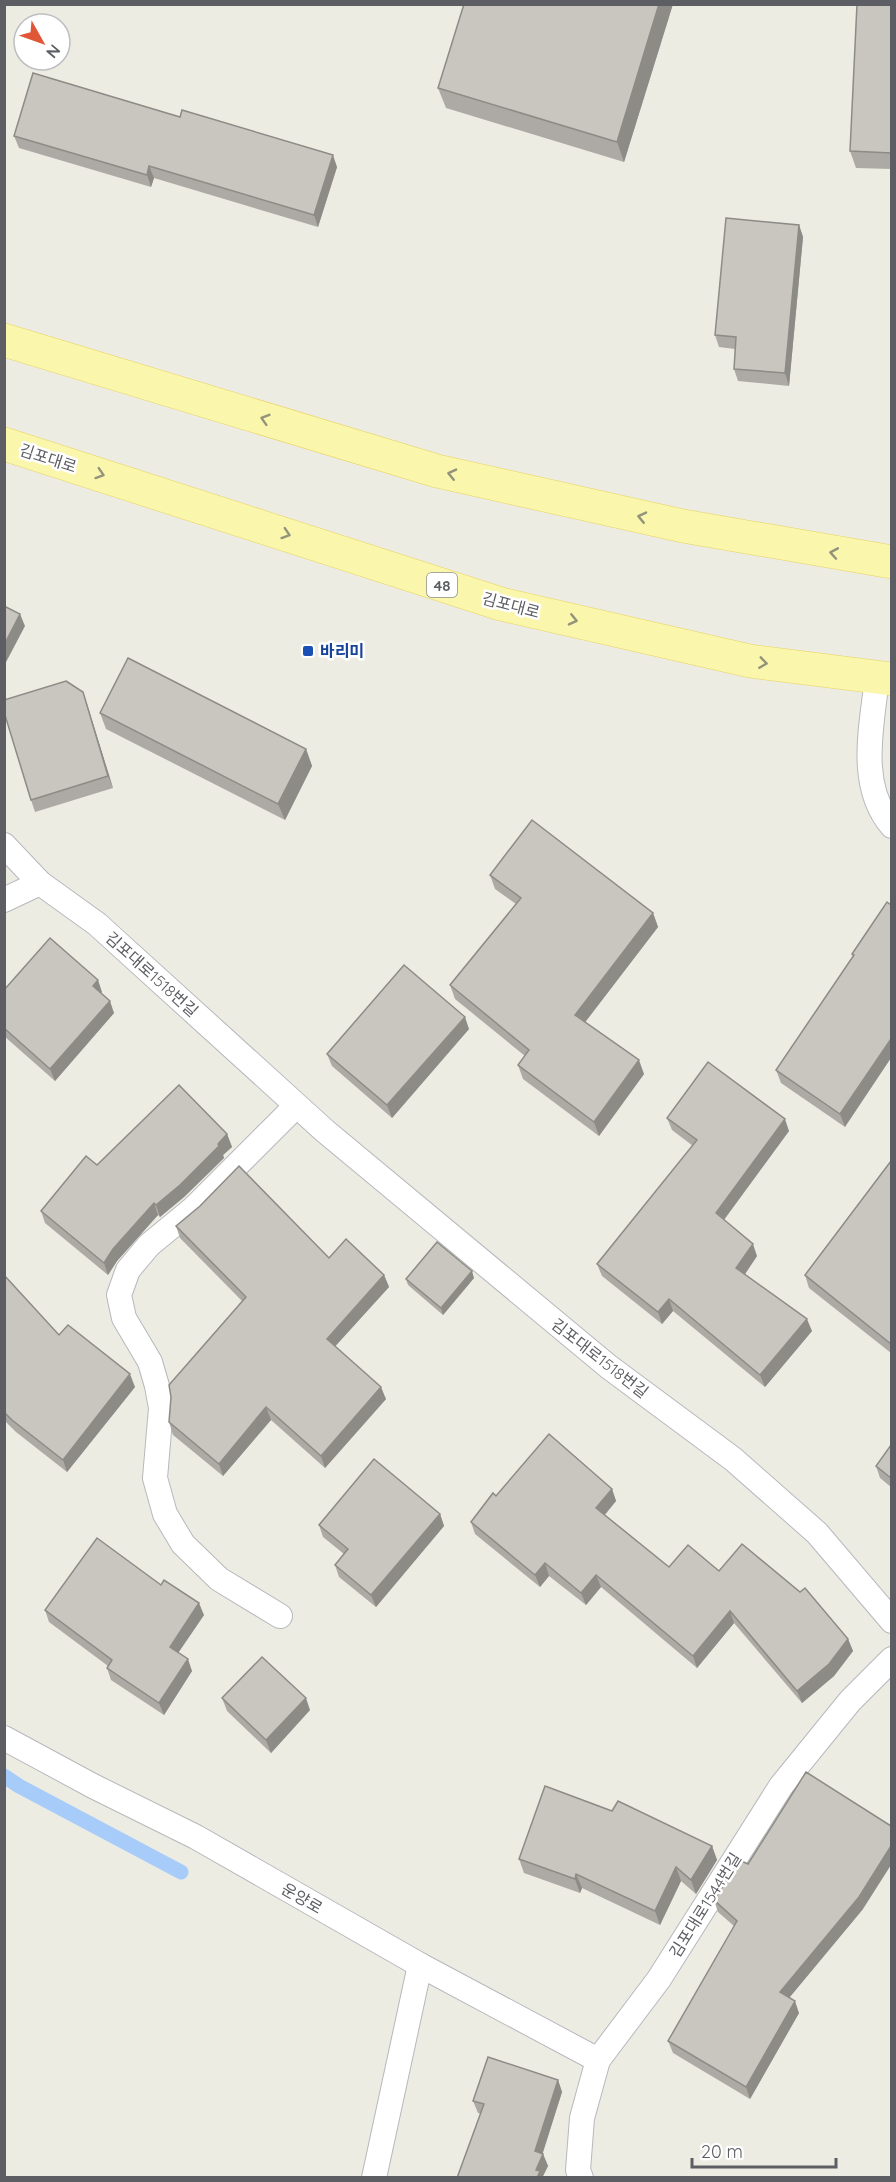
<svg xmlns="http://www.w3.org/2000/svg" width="896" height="2182" viewBox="0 0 896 2182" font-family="Quicksand,'Noto Sans KR',sans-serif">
<rect width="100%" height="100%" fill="#edece3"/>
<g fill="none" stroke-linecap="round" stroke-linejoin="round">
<path stroke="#a7ccfa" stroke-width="15" d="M4 1776 19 1786 181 1872"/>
<g stroke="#b6b8bd" stroke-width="26">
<g id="lane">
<path d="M877 678C872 726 857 785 892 826"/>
<path d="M4 845 40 883 97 924 325 1131 609 1367 733 1459 817 1533 892 1621"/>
<path d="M4 900 40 883"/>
<path d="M280 1616 219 1579 183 1544 165 1514 155 1478 161 1408 157 1386 150 1362 124 1318 119 1295 128 1270 149 1245 194 1208 296 1106"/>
<path d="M4 1738 93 1786 196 1837 420 1965 598 2060"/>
<path d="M374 2178 420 1965"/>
<path d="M581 2178 578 2170 582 2118 598 2060 659 1979 781 1786 850 1701 892 1659"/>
</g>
</g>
<g stroke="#e9d260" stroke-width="34">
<g id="primary">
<path d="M4 340 437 471 683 526 892 562"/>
<path d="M4 444 501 604 750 661 892 679"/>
</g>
</g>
<use href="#lane" stroke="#fff" stroke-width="24"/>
<use href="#primary" stroke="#faf6ab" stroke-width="33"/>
</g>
<g fill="#adaaa5">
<path d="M673 4 624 162 446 108 438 88Z"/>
<path d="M891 4V169L856 168 850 151Z"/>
<path d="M14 136 337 167 318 227 154 178 151 187 19 148Z"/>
<path d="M799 225 803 237 789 386 738 381 734 369 735 349 719 347 715 335Z"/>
<path d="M83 692 113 788 35 812 31 800Z"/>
<path d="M100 713 306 749 312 766 285 820 106 729Z"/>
<path d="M490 875 653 913 658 927 585 1022 644 1074 599 1136 523 1079 518 1065 525 1056 455 999 450 985 516 904 495 889Z"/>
<path d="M887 902 845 1127 781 1083 776 1070 853 957 852 954Z"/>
<path d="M4 990 102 992 101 993 114 1013 55 1081 4 1036Z"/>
<path d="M469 1029 392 1118 332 1066 327 1054Z"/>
<path d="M667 1118 789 1131 724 1220 757 1256 745 1274 812 1331 765 1387 673 1311 662 1324 602 1276 597 1264 693 1146 672 1130Z"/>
<path d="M227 1134 232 1147 223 1155 224 1158 184 1197 160 1217 158 1215 117 1261 108 1275 45 1223 41 1211 97 1165Z"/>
<path d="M891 1161V1353L809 1288 805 1275Z"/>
<path d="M176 1226 329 1258 384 1275 389 1287 335 1346 386 1399 325 1468 271 1420 223 1476 173 1435 169 1422 242 1301 180 1238Z"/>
<path d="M4 1275 59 1335 135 1387 67 1472 16 1432 4 1420Z"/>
<path d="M474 1278 443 1315 408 1285 406 1279Z"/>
<path d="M891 1445V1487L880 1478 876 1466Z"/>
<path d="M612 1489 616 1501 605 1515 669 1567 719 1571 848 1639 853 1651 834 1676 802 1703 734 1623 697 1668 601 1587 586 1605 549 1576 540 1587 475 1534 471 1522 496 1496Z"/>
<path d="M440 1514 444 1526 376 1607 339 1577 335 1565 344 1554 323 1537 319 1525Z"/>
<path d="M45 1610 204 1615 178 1653 192 1671 164 1715 111 1680 107 1668 108 1666 49 1622Z"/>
<path d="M222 1698 310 1710 271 1753 227 1711Z"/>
<path d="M612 1811 712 1846 717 1860 696 1894 681 1881 660 1925 582 1888 580 1893 524 1873 519 1859Z"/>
<path d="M748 1864 863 1909 789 1998 799 2013 750 2099 673 2053 668 2041 734 1926 718 1912 714 1900Z"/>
<path d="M558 2080 562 2092 542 2154H543L548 2166 542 2178H457L481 2114 478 2113 473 2101Z"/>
</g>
<g fill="#8d8b86">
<path d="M659 4H673L624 162 617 142Z"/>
<path d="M333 155 337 167 318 227 314 215Z"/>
<path d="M149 166 154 178 151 187 147 175Z"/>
<path d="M799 225 803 237 789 386 785 373Z"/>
<path d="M20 614 25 626 4 666V645Z"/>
<path d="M83 692 87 704 113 788 108 776Z"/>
<path d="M306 749 312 766 285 820 278 804Z"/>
<path d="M653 913 658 927 580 1029 575 1015Z"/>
<path d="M98 980 102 992 97 998 93 986Z"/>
<path d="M110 1001 114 1013 55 1081 50 1069Z"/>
<path d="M465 1017 469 1029 392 1118 387 1105Z"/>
<path d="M891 1039V1058L845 1127 840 1114Z"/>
<path d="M639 1060 644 1074 599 1136 594 1122Z"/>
<path d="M785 1119 789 1131 720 1225 716 1213Z"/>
<path d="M227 1134 232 1147 223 1155 224 1158 184 1197 160 1217 156 1205Z"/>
<path d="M154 1203 158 1215 117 1261 108 1275 104 1263 113 1249Z"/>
<path d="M753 1244 757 1256 741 1280 736 1268Z"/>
<path d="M472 1271 474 1278 443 1315 441 1308Z"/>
<path d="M384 1275 389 1287 331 1351 327 1339Z"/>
<path d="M669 1299 673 1311 662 1324 658 1312Z"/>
<path d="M807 1319 812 1331 765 1387 760 1375Z"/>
<path d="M130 1374 135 1387 67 1472 63 1460Z"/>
<path d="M381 1387 386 1399 325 1468 321 1456Z"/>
<path d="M266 1407 271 1420 223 1476 219 1464Z"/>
<path d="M612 1489 616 1501 600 1520 596 1508Z"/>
<path d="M440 1514 444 1526 376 1607 371 1595Z"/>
<path d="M545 1563 549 1576 540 1587 535 1575Z"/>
<path d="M596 1575 601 1587 586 1605 581 1593Z"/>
<path d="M199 1603 204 1615 174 1659 170 1647Z"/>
<path d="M730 1611 734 1623 697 1668 693 1656Z"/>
<path d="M848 1639 853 1651 834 1676 802 1703 797 1691Z"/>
<path d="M188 1659 192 1671 164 1715 159 1703Z"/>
<path d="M306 1698 310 1710 271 1753 266 1740Z"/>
<path d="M712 1846 717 1860 696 1894 691 1880Z"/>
<path d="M891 1846V1865L863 1909 784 2004 780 1992Z"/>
<path d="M676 1867 681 1881 660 1925 655 1911Z"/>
<path d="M576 1874 582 1888 580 1893 575 1879Z"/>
<path d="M795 2001 799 2013 750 2099 746 2087Z"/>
<path d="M558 2080 562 2092 540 2162 543 2154 548 2166 542 2178H537L535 2151Z"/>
</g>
<g fill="#c9c6c0" stroke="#8d8b86" stroke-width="1.5">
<path d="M464 4H659L617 142 438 88Z"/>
<path d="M857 4H891V153L850 151Z"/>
<path d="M33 73 180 117 182 110 333 155 314 215 149 166 147 175 14 136Z"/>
<path d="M726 218 799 225 785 373 734 369 736 337 715 335Z"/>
<path d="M4 606 20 614 4 645Z"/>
<path d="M128 658 306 749 278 804 100 713Z"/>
<path d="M66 681 83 692 108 776 31 800 4 712V700Z"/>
<path d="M532 820 653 913 575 1015 639 1060 594 1122 518 1065 529 1050 450 985 521 898 490 875Z"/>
<path d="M887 902 891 905V1039L840 1114 776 1070 854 955 852 954Z"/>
<path d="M50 938 98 980 93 986 110 1001 50 1069 4 1028V990Z"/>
<path d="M404 965 465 1017 387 1105 327 1054Z"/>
<path d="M708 1062 785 1119 716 1213 753 1244 736 1268 807 1319 760 1375 669 1299 658 1312 597 1264 697 1140 667 1118Z"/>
<path d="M179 1085 227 1134 218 1144 219 1146 180 1185 156 1205 154 1203 113 1249 104 1263 41 1211 86 1156 97 1165Z"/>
<path d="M891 1161V1344L805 1275Z"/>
<path d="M239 1166 329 1258 346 1239 384 1275 327 1339 381 1387 321 1456 266 1407 219 1464 169 1422 171 1397 169 1385 246 1297 176 1226 200 1206Z"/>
<path d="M437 1242 472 1271 441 1308 406 1279Z"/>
<path d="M4 1275 59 1335 68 1325 130 1374 63 1460 12 1420 4 1412Z"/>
<path d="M549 1434 612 1489 596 1508 669 1567 688 1545 719 1571 742 1544 800 1592 805 1588 848 1639 829 1664 797 1691 730 1611 693 1656 596 1575 581 1593 545 1563 535 1575 471 1522 493 1493 496 1496Z"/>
<path d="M891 1445V1478L876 1466Z"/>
<path d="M374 1459 440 1514 371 1595 335 1565 348 1549 319 1525Z"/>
<path d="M97 1538 161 1585 164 1580 199 1603 170 1647 188 1659 159 1703 107 1668 112 1660 45 1610Z"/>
<path d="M262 1657 306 1698 266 1740 222 1698Z"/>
<path d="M806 1772 891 1826V1846L859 1897 780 1992 795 2001 746 2087 668 2041 737 1921 714 1900 739 1860 748 1864Z"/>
<path d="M545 1786 612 1811 618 1801 712 1846 691 1880 676 1867 655 1911 576 1874 575 1879 519 1859Z"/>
<path d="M488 2057 558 2080 535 2151 543 2154 536 2170 540 2171 537 2178H457L484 2104 473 2101Z"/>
</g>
<defs><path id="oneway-chevron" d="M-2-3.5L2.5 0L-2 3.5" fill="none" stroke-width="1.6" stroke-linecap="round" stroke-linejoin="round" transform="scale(1.5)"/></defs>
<g stroke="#93937c">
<use href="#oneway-chevron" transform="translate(265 419) rotate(-163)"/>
<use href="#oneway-chevron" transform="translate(100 474) rotate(18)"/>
<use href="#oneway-chevron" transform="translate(452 474) rotate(-167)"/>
<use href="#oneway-chevron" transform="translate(642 517) rotate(-167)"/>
<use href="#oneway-chevron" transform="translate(286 534) rotate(18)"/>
<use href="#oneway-chevron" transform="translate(834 553) rotate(-170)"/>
<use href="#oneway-chevron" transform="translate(573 620) rotate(13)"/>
<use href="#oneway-chevron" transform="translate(763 663) rotate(8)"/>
</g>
<rect fill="#1a4fb4" stroke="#fff" stroke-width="2" x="302" y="645" width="12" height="12" rx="3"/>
<g text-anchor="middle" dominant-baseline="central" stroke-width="5" stroke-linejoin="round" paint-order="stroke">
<rect fill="#fff" stroke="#8d8e92" stroke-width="1.5" x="427" y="573" width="30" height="24" rx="4.5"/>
<g font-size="15" font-weight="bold" fill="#5c5e63">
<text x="442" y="585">48</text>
</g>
<g font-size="16" fill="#5c5e63" stroke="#fff">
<text transform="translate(48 458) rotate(18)">김포대로</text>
<text transform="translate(511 605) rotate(15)">김포대로</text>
<text transform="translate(152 974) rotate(42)">김포대로1518번길</text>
<text transform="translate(600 1358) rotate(38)">김포대로1518번길</text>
<text transform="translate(302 1898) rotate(30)">운양로</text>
<text transform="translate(705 1905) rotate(-58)">김포대로1544번길</text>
</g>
<g font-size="16" font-weight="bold" fill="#164399" stroke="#fff" text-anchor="start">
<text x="320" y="651">바리미</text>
</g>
</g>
<rect width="896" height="2182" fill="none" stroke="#5c5e63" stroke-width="12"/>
<g transform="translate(42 42) rotate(130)"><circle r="28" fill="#ffffff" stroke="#bebfc1" stroke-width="1.5"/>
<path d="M0-4.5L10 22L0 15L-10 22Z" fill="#df5737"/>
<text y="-9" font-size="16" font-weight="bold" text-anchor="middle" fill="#5c5e63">N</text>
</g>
<path d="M692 2158v9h144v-9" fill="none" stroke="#5c5e63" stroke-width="3"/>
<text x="701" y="2158" font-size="18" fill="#5c5e63" stroke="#ffffff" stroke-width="4.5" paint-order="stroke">20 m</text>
</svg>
